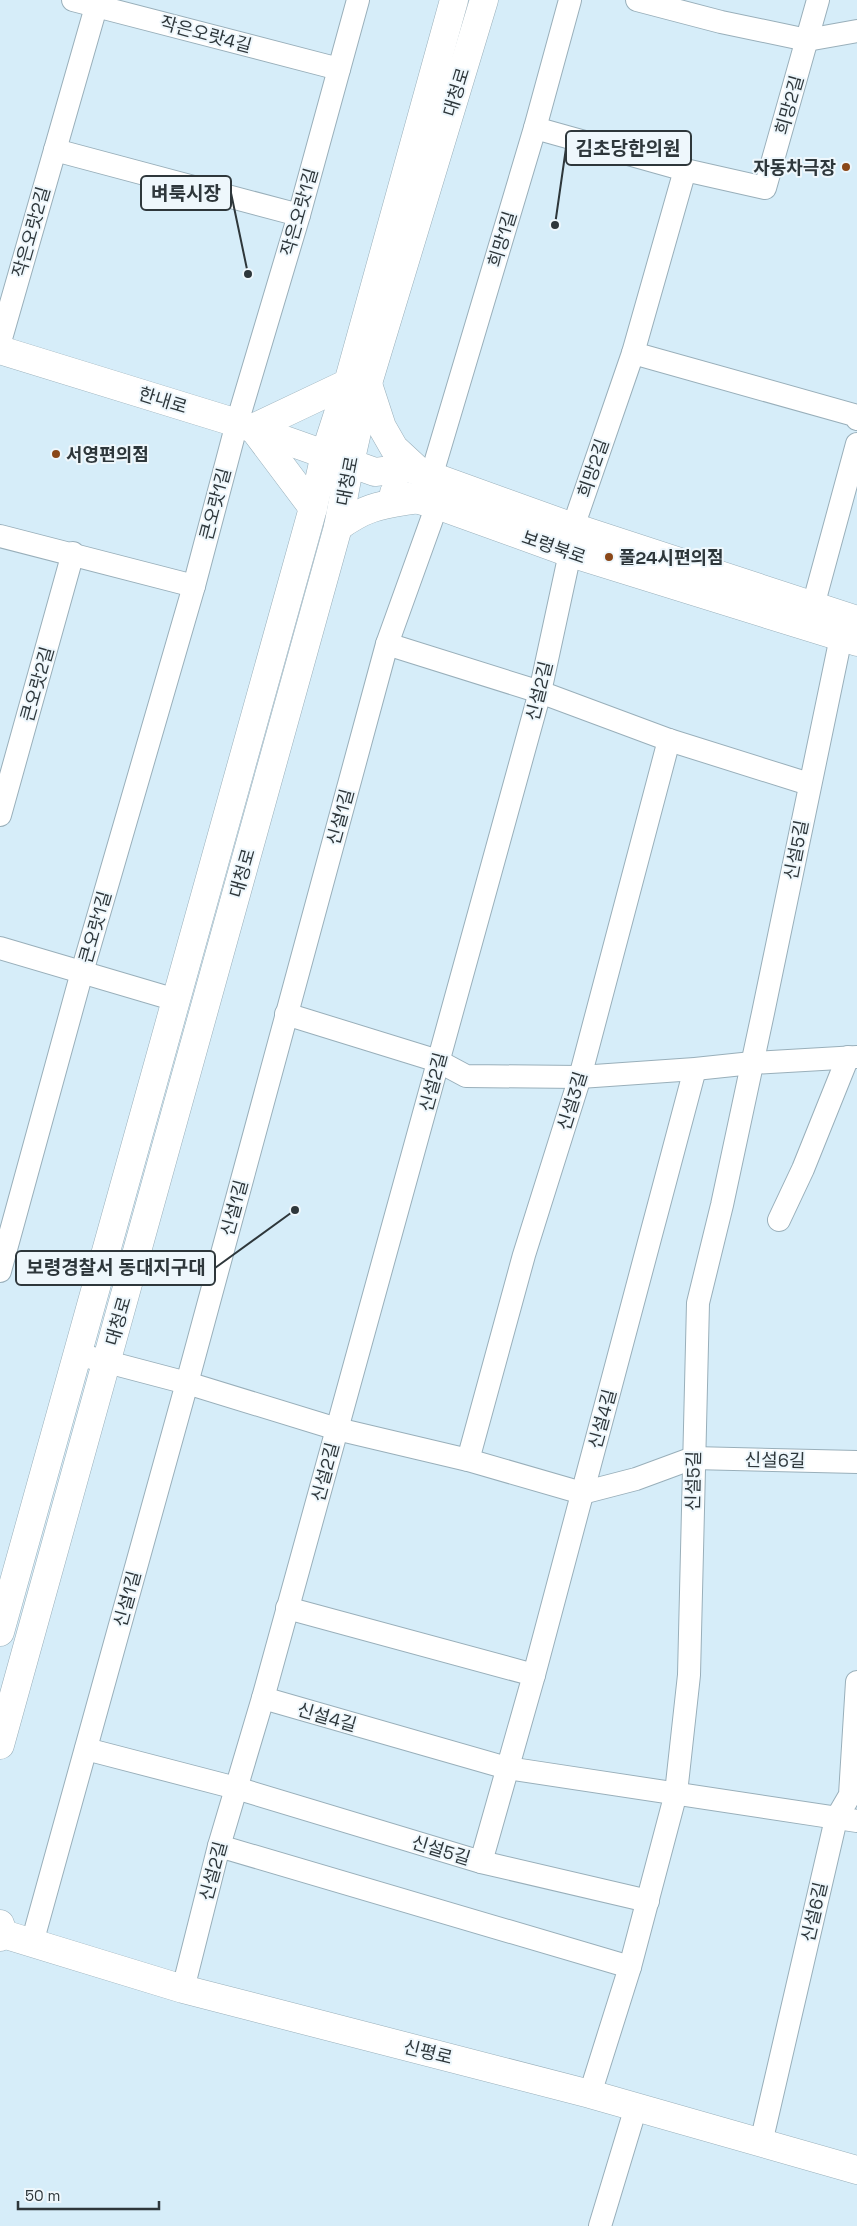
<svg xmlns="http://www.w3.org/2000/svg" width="857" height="2226" viewBox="0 0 857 2226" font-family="'Space Grotesk','Noto Sans KR',sans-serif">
<rect width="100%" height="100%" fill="#d6edf9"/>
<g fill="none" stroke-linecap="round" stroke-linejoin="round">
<g stroke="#99afba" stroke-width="24">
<g id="street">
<path d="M73 0 339 69"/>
<path d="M637 0 721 22 807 40 857 31"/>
<path d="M535 128 685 170"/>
<path d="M55 150 299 215"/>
<path d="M0 342 98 0"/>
<path d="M633 353 854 415 857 419"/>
<path d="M431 477 535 128 570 0"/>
<path d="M573 527 633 353 685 170 765 188 818 0"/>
<path d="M0 536 194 586"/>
<path d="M813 606 857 444"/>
<path d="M387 644 540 692 669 740 809 784"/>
<path d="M0 815 73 553"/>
<path d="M0 948 176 1000"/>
<path d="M286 1014 438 1061 466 1076 580 1077 695 1069 752 1063 857 1057"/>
<path d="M779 1220 803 1169 848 1057"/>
<path d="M0 1271 82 972 194 586 237 423 299 215 358 0"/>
<path d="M77 1354 187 1383 337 1429 468 1460 582 1493 636 1479 693 1458 857 1462"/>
<path d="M468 1460 524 1255 580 1077 669 740"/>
<path d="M287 1608 534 1675"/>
<path d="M263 1698 507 1768 857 1821"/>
<path d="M86 1749 236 1788 481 1862 648 1901"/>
<path d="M219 1846 630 1967"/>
<path d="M481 1862 534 1675 695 1069"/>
<path d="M32 1943 187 1383 387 644 437 505"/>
<path d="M183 1989 219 1846 263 1698 540 692 570 553"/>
<path d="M590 2094 630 1967 676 1793 689 1675 698 1303 722 1205 763 1013 841 637"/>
<path d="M761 2143 836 1819 850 1795 857 1682"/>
<path d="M600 2226 636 2107"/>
</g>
</g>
<g stroke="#99afba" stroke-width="29">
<g id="secondary">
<path d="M0 350 237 423 375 472 409 468 573 527 857 620"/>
<path d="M394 493 437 505 570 553 857 642"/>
<path d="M0 1933 183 1989 590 2094 857 2170"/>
</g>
</g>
<g stroke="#99afba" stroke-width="29">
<g id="primary">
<path d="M368 384 382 427 394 448 421 473"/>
<path d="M313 508 253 428 348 383"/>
<path d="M338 527C368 505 383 505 418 499"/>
<path d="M0 1632 313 508 325 454 348 383 454 0"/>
<path d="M0 1745 338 527 350 463 368 383 484 0"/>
<path d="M0 1924 4 1935 0 1937"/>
</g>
</g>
<use href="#street" stroke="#fff" stroke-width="22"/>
<use href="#secondary" stroke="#fff" stroke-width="28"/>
<use href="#primary" stroke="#fff" stroke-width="28"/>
</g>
<g fill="#8a4718" stroke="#eef7fc" stroke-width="2">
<circle cx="846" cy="167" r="5"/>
<circle cx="56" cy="454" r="5"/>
<circle cx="609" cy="557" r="5"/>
</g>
<g text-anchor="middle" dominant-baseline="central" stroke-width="4" stroke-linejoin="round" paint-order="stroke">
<g font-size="18" fill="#2e373b" stroke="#eef7fc">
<text transform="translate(206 34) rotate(15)">작은오랏4길</text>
<text transform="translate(456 92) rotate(-73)">대청로</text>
<text transform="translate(789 105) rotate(-74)">희망2길</text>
<text transform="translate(299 212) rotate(-74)">작은오랏1길</text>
<text transform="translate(31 232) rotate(-74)">작은오랏2길</text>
<text transform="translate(502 239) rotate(-73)">희망1길</text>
<text transform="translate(163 400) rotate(17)">한내로</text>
<text transform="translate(593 468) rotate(-71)">희망2길</text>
<text transform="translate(347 481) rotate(-79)">대청로</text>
<text transform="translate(215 504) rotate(-75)">큰오랏1길</text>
<text transform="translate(554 547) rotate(19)">보령북로</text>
<text transform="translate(37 684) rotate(-74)">큰오랏2길</text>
<text transform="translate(539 691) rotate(-76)">신설2길</text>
<text transform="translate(340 817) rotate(-75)">신설1길</text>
<text transform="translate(796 850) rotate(-79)">신설5길</text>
<text transform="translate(242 873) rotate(-74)">대청로</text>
<text transform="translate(95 927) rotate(-74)">큰오랏1길</text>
<text transform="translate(433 1082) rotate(-75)">신설2길</text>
<text transform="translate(572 1101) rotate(-73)">신설3길</text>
<text transform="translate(234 1208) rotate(-75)">신설1길</text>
<text transform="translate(118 1321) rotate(-74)">대청로</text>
<text transform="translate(602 1419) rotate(-75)">신설4길</text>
<text transform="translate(775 1460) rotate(1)">신설6길</text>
<text transform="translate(325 1472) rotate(-75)">신설2길</text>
<text transform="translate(693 1481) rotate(-89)">신설5길</text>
<text transform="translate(127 1599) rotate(-75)">신설1길</text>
<text transform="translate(327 1717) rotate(16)">신설4길</text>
<text transform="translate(441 1850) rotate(17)">신설5길</text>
<text transform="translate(213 1871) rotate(-75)">신설2길</text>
<text transform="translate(814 1912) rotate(-77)">신설6길</text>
<text transform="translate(428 2052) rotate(14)">신평로</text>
</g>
<g font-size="18" font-weight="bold" fill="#2e373b" stroke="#eef7fc" text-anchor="start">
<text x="836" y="167" text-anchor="end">자동차극장</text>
<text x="66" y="454">서영편의점</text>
<text x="619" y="557">풀24시편의점</text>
</g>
</g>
<path fill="none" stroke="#2e373b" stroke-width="2" d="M555 225L566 148M248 274L231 193M295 1210L215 1268"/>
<g fill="#2e373b" stroke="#eef7fc" stroke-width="2">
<circle cx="555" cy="225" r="5"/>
<circle cx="248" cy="274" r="5"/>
<circle cx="295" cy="1210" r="5"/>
</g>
<g fill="#eef7fc" stroke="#2e373b" stroke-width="2">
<rect x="566" y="131" width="125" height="34" rx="5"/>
<rect x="141" y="176" width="90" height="34" rx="5"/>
<rect x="16" y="1251" width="199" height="34" rx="5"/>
</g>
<g font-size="19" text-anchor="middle" font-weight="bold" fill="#2e373b">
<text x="628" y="155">김초당한의원</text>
<text x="186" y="200">벼룩시장</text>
<text x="116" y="1274">보령경찰서 동대지구대</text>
</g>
<path d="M18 2201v8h141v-8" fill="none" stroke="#2e373b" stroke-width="2.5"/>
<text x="25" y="2201" font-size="15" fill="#2e373b" stroke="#eef7fc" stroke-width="4" paint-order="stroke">50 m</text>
</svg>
